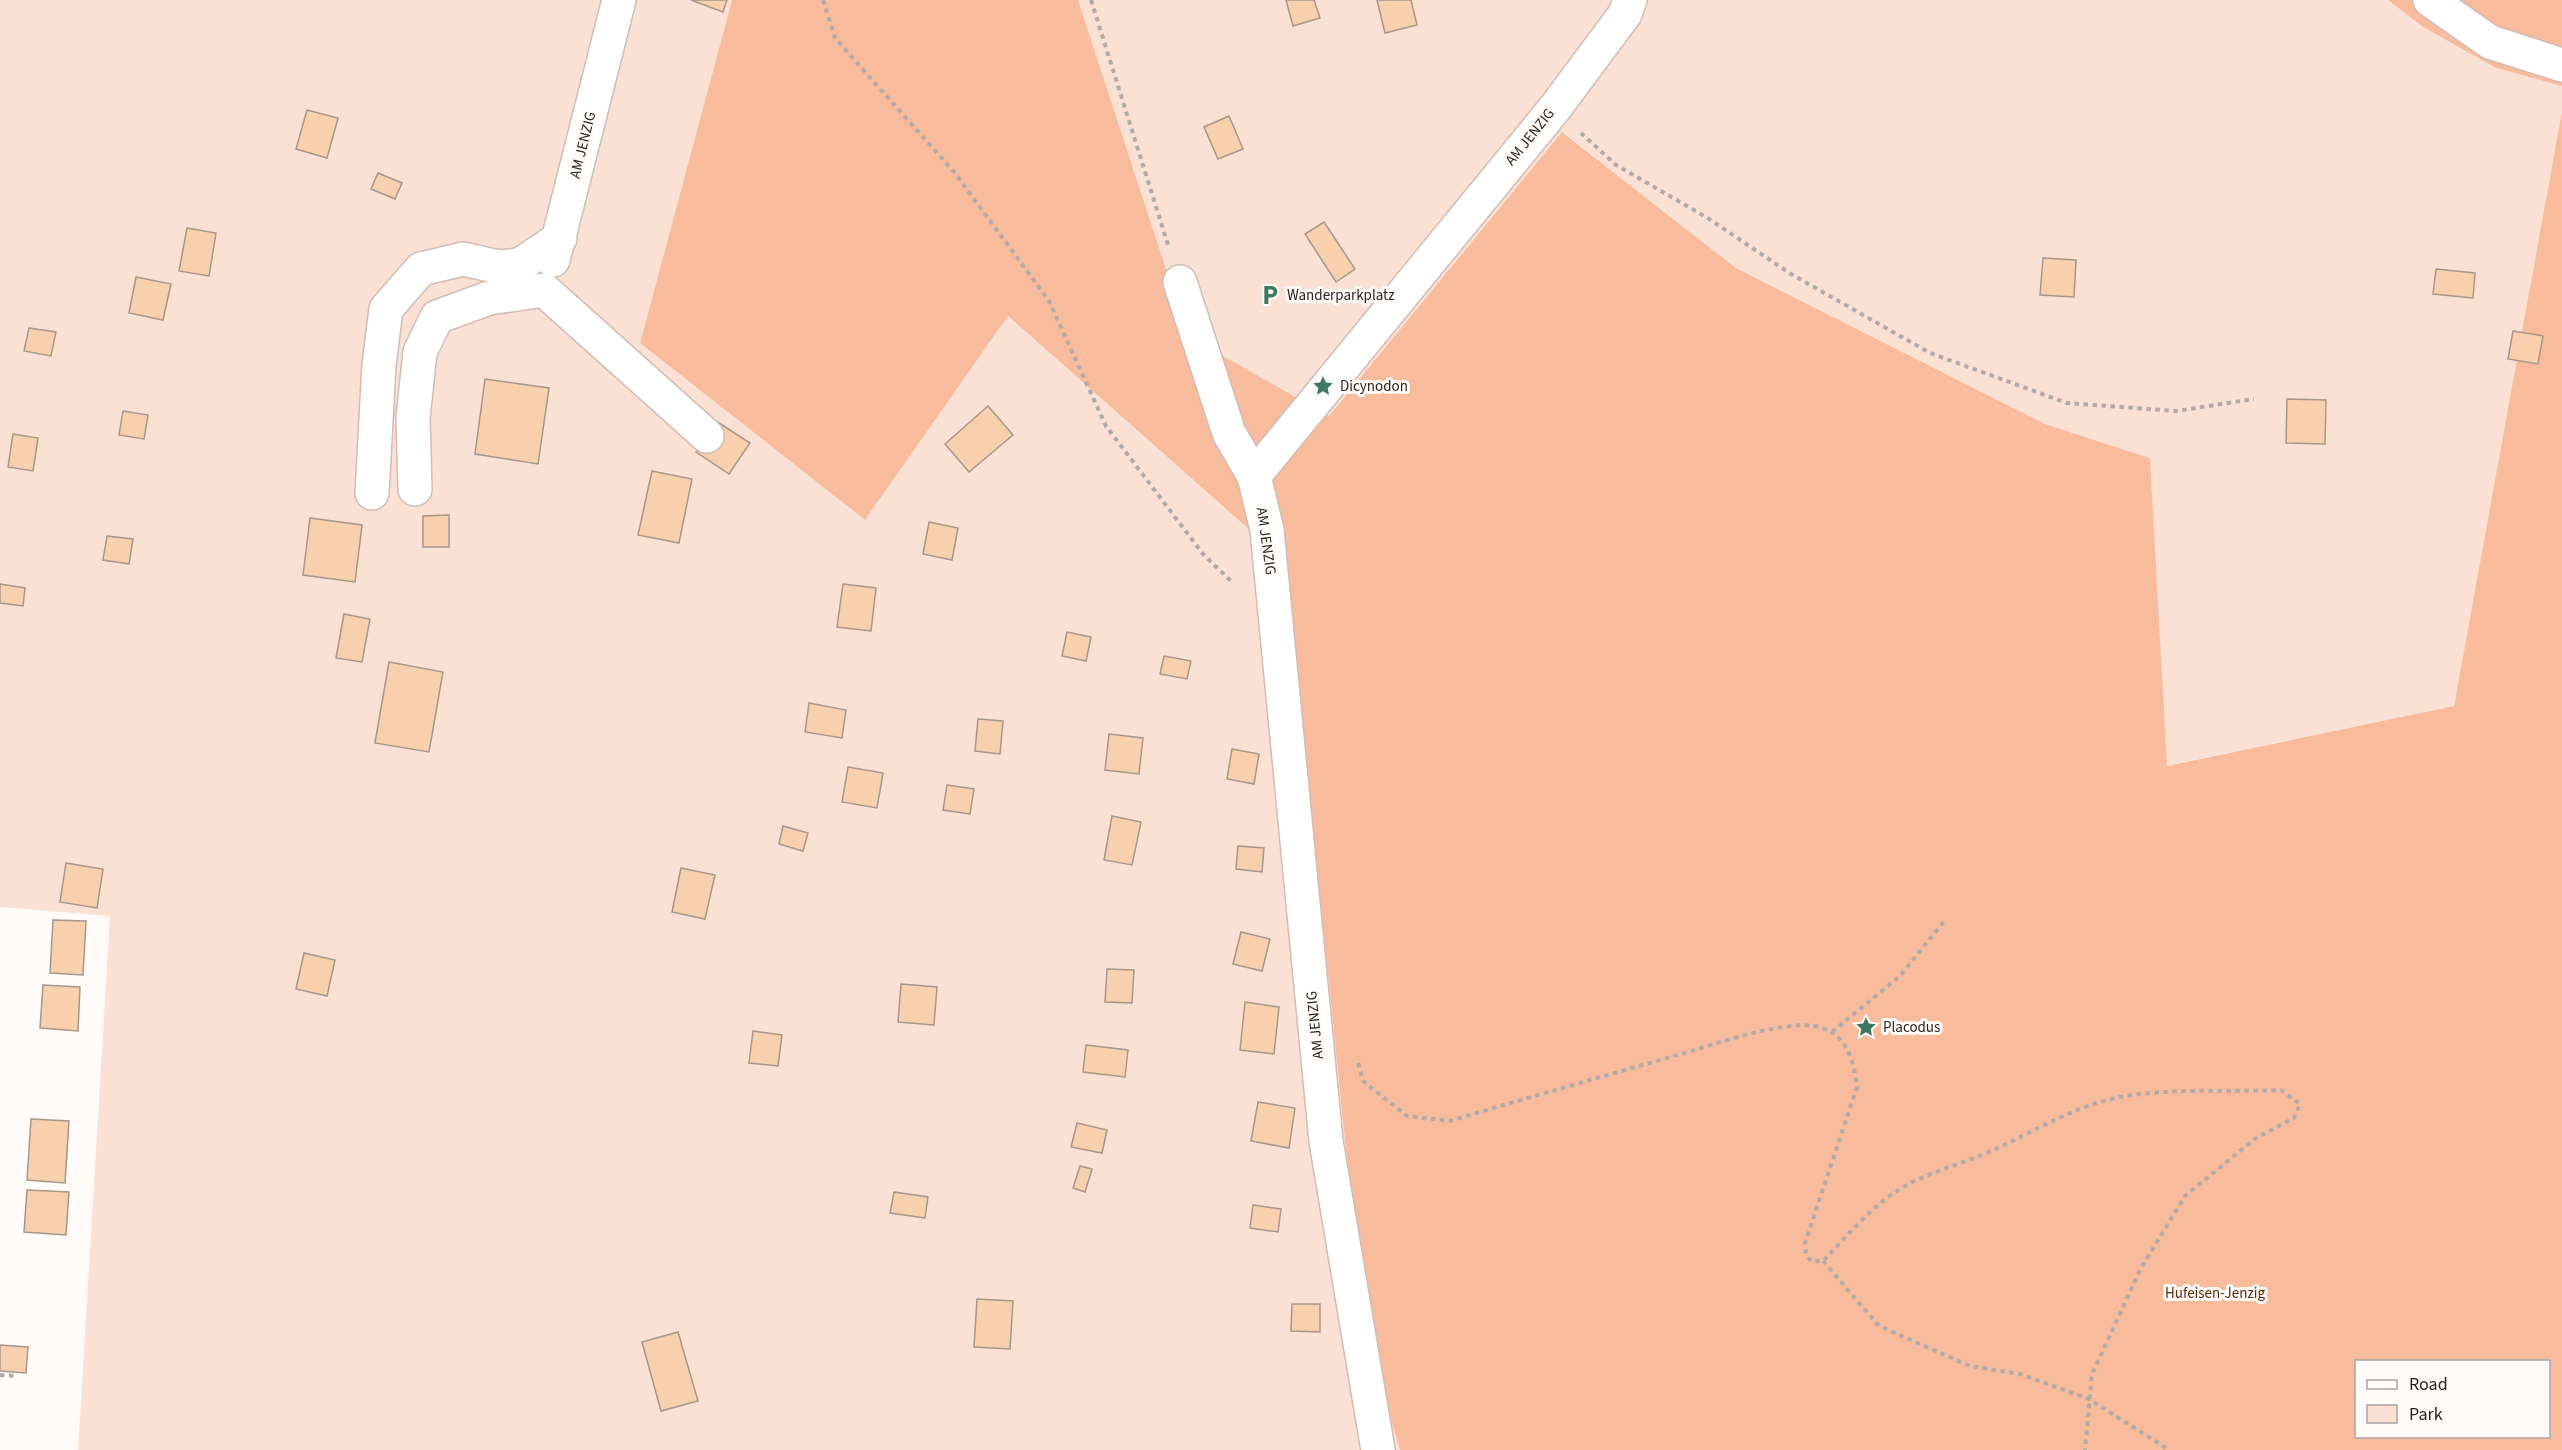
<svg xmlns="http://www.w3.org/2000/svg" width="2562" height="1450" viewBox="0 0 2562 1450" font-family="'Source Sans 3',sans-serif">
<rect width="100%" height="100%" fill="#fefbf9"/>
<g fill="#fae1d4">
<path d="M0 0H732L640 343 865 520 1008 316 1286 562 1346 1151 1381 1387 1400 1450H78L110 916 0 907Z"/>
<path d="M1078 0H2388L2423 27 2496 68 2562 86V111L2454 706 2166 766 2150 458 2045 424 1736 268 1563 132 1329 416 1188 336Z"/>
</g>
<g fill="#f8bc9d" fill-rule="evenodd">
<path d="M732 0H1078L1188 336 1329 416 1562 132 1736 268 2045 424 2150 458 2167 766 2454 706 2562 111V1450H1400L1381 1387 1346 1151 1286 562 1008 316 865 520 640 343ZM2356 1362H2548V1436H2356Z"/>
<path d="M2388 0H2562V86L2496 68 2423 27Z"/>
</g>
<g fill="#f9d0ad" stroke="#a6978b" stroke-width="1.5">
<path d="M691 0H727L723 12Z"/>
<path d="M1286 0H1314L1320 18 1293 26Z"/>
<path d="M1377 0H1411L1417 25 1385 33Z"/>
<path d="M307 110 338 118 327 158 296 149Z"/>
<path d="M1229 116 1243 149 1218 159 1204 127Z"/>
<path d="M378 173 402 183 395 199 371 189Z"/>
<path d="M1324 222 1355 269 1336 282 1305 234Z"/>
<path d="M187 228 216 233 209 276 179 271Z"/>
<path d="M2043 258 2076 260 2074 297 2040 295Z"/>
<path d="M2436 269 2475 273 2473 298 2433 294Z"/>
<path d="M136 277 171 284 163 320 129 313Z"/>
<path d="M29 328 56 332 51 356 24 351Z"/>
<path d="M2513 331 2543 336 2538 364 2508 359Z"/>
<path d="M485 379 549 388 538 464 475 454Z"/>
<path d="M2287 399 2326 400 2325 444 2286 443Z"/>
<path d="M988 406 1013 435 969 472 945 444Z"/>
<path d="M123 411 148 415 144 439 119 435Z"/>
<path d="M716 421 750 443 729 474 696 452Z"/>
<path d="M13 434 38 438 33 471 8 467Z"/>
<path d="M652 471 692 479 679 543 638 535Z"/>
<path d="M449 515V547H423V516Z"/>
<path d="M310 518 362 525 355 582 303 575Z"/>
<path d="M929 522 958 528 952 560 923 554Z"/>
<path d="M107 536 133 539 129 564 103 560Z"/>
<path d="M0 584 25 588 23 606 0 603Z"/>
<path d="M843 584 876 588 871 631 837 627Z"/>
<path d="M344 614 370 619 362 662 336 658Z"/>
<path d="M1067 632 1091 637 1086 661 1062 656Z"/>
<path d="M1164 656 1191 661 1187 679 1160 674Z"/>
<path d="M389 662 443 672 429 752 375 743Z"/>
<path d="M809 703 846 710 842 738 805 732Z"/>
<path d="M978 719 1003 721 1000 754 975 751Z"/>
<path d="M1109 734 1143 738 1139 774 1105 770Z"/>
<path d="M1232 749 1259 754 1254 784 1227 779Z"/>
<path d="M848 767 883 773 877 808 842 802Z"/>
<path d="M947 785 974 789 970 814 943 810Z"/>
<path d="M1112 816 1141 822 1132 865 1104 860Z"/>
<path d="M783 826 808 833 803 851 779 844Z"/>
<path d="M1238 846 1264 848 1262 872 1236 869Z"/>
<path d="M66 863 103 869 97 908 60 902Z"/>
<path d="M681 868 715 875 705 919 672 912Z"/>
<path d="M53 920 86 921 83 975 50 973Z"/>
<path d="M1241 932 1270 939 1262 971 1233 964Z"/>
<path d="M304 953 335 960 327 996 296 989Z"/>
<path d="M1107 969 1134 970 1132 1003 1105 1002Z"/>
<path d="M901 984 937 987 934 1025 898 1022Z"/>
<path d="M43 985 80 987 78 1031 40 1028Z"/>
<path d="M1245 1002 1279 1007 1274 1054 1240 1050Z"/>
<path d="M753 1031 782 1035 778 1066 749 1063Z"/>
<path d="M1086 1045 1128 1050 1125 1077 1083 1072Z"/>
<path d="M1258 1102 1295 1108 1289 1148 1251 1141Z"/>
<path d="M31 1119 69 1121 65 1183 27 1180Z"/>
<path d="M1077 1123 1107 1130 1102 1153 1071 1147Z"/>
<path d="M1080 1166 1092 1169 1085 1192 1073 1188Z"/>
<path d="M27 1190 69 1192 66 1235 24 1232Z"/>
<path d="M894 1192 928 1197 925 1218 890 1213Z"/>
<path d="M1253 1205 1281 1209 1278 1232 1250 1228Z"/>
<path d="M977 1299 1013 1301 1010 1349 974 1347Z"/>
<path d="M1292 1304H1320V1332L1291 1331Z"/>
<path d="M678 1332 698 1401 661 1411 642 1342Z"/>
<path d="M0 1345 28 1347 26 1373 0 1371Z"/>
</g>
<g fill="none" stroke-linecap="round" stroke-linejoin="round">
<g stroke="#d0bdb4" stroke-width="36">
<g id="minor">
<path d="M2430 0 2490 42 2562 65"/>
<path d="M553 260 619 0"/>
<path d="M1180 282 1229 433 1254 476 1267 530 1326 1141 1378 1450"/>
<path d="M1254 476 1555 108 1625 14 1630 0"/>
<path d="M415 489 413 418 420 352 437 317 489 298 544 290 707 436"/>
<path d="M372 493 379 365 386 309 421 269 463 259 499 267 520 265 560 238"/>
</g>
</g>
<g stroke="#b0aba9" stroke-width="4" stroke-dasharray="4.5 4.5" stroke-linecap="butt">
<path d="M823 0 835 38 954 172 1049 301 1106 426 1203 554 1233 583"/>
<path d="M1091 0 1169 248"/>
<path d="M1581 133 1616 165 1706 217 1791 274 1930 353 2067 403 2176 411 2254 399"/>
<path d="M1832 1032 1900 976 1945 920"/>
<path d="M1358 1063 1363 1081 1407 1116 1450 1121C1527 1098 1604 1076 1681 1054 1715 1044 1781 1021 1814 1026 1846 1031 1854 1060 1857 1087L1805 1243 1806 1254 1811 1261H1823C1847 1236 1871 1207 1900 1189 1926 1173 1956 1166 1984 1154 2031 1134 2075 1104 2126 1096 2177 1088 2230 1092 2281 1090L2300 1104 2294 1118 2256 1138 2185 1196 2141 1268 2092 1374 2085 1450"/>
<path d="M1823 1261 1879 1326 1970 1366 2020 1374 2089 1399 2169 1450"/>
<path d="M0 1375 17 1376"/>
</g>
<use href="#minor" stroke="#fff" stroke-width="33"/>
</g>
<defs>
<g id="parking-bare" transform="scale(1.62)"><path d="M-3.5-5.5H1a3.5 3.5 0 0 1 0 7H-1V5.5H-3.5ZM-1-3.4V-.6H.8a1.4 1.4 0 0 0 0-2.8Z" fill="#3c7965" stroke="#fefbf9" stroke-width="2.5" paint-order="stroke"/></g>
<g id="sight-bare" transform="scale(1.62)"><path d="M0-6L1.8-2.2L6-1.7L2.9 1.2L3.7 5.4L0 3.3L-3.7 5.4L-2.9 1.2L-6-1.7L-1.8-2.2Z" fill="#3c7965" stroke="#fefbf9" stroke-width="2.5" paint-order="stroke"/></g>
</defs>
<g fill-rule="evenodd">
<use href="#parking-bare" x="1270" y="295"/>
<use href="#sight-bare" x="1323" y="386"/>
<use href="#sight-bare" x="1866" y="1027"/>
</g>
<g text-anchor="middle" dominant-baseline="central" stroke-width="6" stroke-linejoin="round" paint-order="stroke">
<g font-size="15" fill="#2b2421" stroke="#fefbf9">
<text transform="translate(1530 137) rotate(-51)">AM JENZIG</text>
<text transform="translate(583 145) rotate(-76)">AM JENZIG</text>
<text transform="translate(1266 541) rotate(82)">AM JENZIG</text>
<text transform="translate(1315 1025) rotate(-96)">AM JENZIG</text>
</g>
<g font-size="15" fill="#2b2421" stroke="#fefbf9" text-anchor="start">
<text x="1287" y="295">Wanderparkplatz</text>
<text x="1340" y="386">Dicynodon</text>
<text x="1883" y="1027">Placodus</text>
</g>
<g font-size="15" fill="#5f2906" stroke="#fefbf9">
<text x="2215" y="1293">Hufeisen-Jenzig</text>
</g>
</g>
<rect x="2355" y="1360" width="195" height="78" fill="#fefbf9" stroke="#aaa5a3" stroke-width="1.5"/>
<rect x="2367" y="1380" width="30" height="9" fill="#ffffff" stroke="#aaa5a3" stroke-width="1.5"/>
<text x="2409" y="1390" font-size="18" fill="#2b2421">Road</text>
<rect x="2367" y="1405" width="30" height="18" fill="#fae1d4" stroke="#aaa5a3" stroke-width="1.5"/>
<text x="2409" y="1420" font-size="18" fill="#2b2421">Park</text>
</svg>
